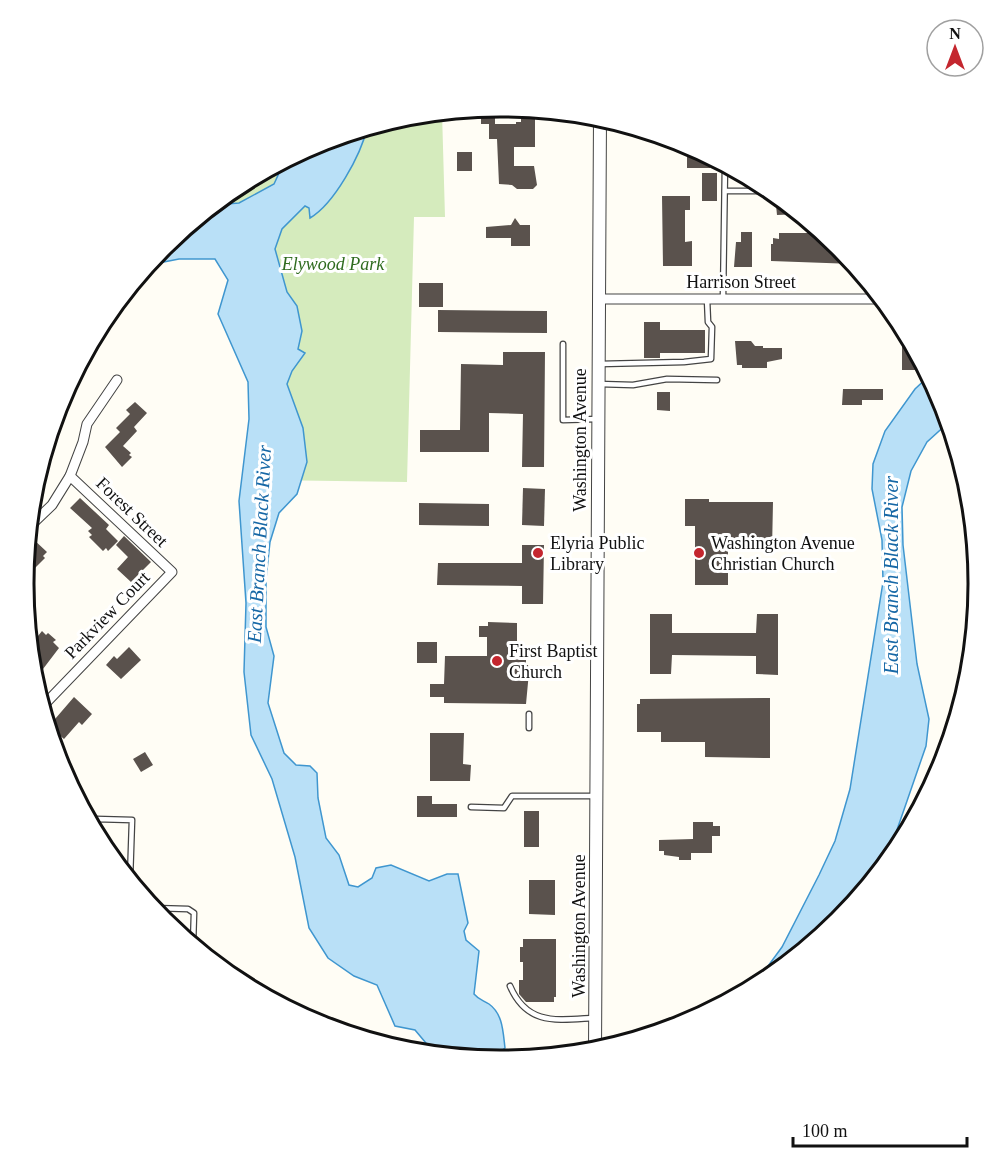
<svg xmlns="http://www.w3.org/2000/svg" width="1003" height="1167" viewBox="0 0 1003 1167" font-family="Georgia,serif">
<rect width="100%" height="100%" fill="#fffdf5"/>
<path fill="#d5ebbd" d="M442 112 445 217H414L407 482 265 480 256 289 190 225 237 186 319 142 409 115Z"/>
<g fill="#b9e0f7" stroke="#3f96cf" stroke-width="1.5">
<path d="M367 128C361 155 334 204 310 218L309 208 305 206 282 229 275 249 287 292 297 306 302 331 298 349 305 353 292 371 287 384 303 428 307 462 297 494 279 513 270 542 266 579V627L274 656 268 703 284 753 296 765 310 766 317 773 318 798 326 838 339 855 349 885 358 887 372 878 376 868 391 865 429 881 447 874H458L468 923 464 931 466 940 479 951 474 994C479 1000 483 1000 489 1004 503 1014 503 1032 505 1048L495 1056 499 1061 436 1055 415 1030 395 1026 377 985 354 976 328 958 309 928 295 857 272 779 251 735 244 672 246 603 239 501 249 419 248 382 218 314 228 280 215 259H179L148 265 164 246 214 205 239 203 274 184 285 160 319 142Z"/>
<path d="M929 376 943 401 949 422 927 442 911 471 902 507 903 545 917 664 929 719 926 746 907 801 884 867 839 921 767 981 752 988 782 947 819 875 835 841 850 789 883 582 882 540 872 489 873 464 885 431 915 389Z"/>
</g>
<g fill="#5a524d">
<path d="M495 107V124H481V108Z"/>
<path d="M521 112H533V119H535V147H514V166H534L537 185 533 189H517L512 185 499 184 497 139H489V124H516V122H521Z"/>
<rect x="457" y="152" width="15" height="19"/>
<path d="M687 155 710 156V168H687Z"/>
<rect x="702" y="173" width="15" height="28"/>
<path d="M662 196H690V210H685V242L692 241V266H663Z"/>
<path d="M776 205H789L801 214 777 215Z"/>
<path d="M515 218 520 225H530V246H511V238H486V227L511 225Z"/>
<path d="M741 232H752V267H734L736 242H741Z"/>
<path d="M779 233H823L839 246 854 264 771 261V244H773V238L779 239Z"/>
<rect x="419" y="283" width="24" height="24"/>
<path d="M438 310 547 311V333L438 332Z"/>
<path d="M644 322H660V330H705V353H660V358H644Z"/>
<path d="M902 324 917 353V370H902Z"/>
<path d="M735 341H751L755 346H763V348H782V359L767 362V368H742V365H737Z"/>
<path d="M503 352H545L544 467H522L523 414 489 413V452H420V430H460L461 364 503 365Z"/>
<path d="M843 389H883V400H862V405H842Z"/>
<path d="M657 392H670V411L657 410Z"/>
<path d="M135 402 147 413 134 427 137 431 123 446 131 453 129 455 132 457 122 467 105 447 120 432 116 428 130 414 126 410Z"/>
<path d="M523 488 545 489 544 526 522 525Z"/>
<path d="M80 498 109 525 106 529 118 541 108 551 106 548 103 551 89 537 92 535 88 531 92 528 70 508Z"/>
<path d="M685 499H709V502H773L772 550H728V585H695V526H685Z"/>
<path d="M419 503 489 504V526L419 525Z"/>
<path d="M124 536 151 562 131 582 117 569 128 557 116 545Z"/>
<path d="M32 538 47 552 43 556 45 558 24 579 28 543Z"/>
<path d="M522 545H544L543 604H522V586L437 585 438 563H522Z"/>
<path d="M650 614H672V633H756L757 614H778V675L756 674V656L672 655 671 674H650Z"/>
<path d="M488 622 517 623V657H526V665H528L529 672 526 704 444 703V697H430V684H444L445 656H487V637H479V626H488Z"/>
<path d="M42 631 46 635 48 633 56 640 53 642 59 648 43 669 31 657 30 646Z"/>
<rect x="417" y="642" width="20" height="21"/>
<path d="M129 647 141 660 121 679 106 665 114 656 117 659Z"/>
<path d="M74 697 92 714 82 725 79 722 64 739 49 726Z"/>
<path d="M770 698V758L705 757V742H661V732H637V704H640V699Z"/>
<path d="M430 733H464L463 764 471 765 470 781H430Z"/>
<path d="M145 752 153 765 141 772 133 759Z"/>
<path d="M417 796H432V804H457V817H417Z"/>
<rect x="524" y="811" width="15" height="36"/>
<path d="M693 822H713V826H720V836H712V853H691V860H679V857L664 855V851H659V840L693 839Z"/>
<path d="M529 880H555V915L529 914Z"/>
<path d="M523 939H556V997H554V1002H526L519 994V980H523V962H520V947H523Z"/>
</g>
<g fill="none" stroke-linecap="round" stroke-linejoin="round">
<g stroke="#444" stroke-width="7">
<g id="service">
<path d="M725 191H773"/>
<path d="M723 299 725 164"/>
<path d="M563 344V420L598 419"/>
<path d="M600 364 684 362 711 359 712 327 708 322 707 299"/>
<path d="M599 384 633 385 667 379 717 380"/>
<path d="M529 714V728"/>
<path d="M471 807 504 808 512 796H595"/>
<path d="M92 824 96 819 132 820 130 880"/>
<path d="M153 908 188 909 194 913 193 945"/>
<path d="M510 986C527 1026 557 1020 594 1018"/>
</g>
</g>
<g stroke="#444" stroke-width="11">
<g id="minor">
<path d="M599 299H882"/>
<path d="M30 526 52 505 70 476 83 442 87 424 117 380"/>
<path d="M42 707 172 572 70 476"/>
</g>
</g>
<g stroke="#444" stroke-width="14">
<path id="tertiary" d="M595 1052 600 117"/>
</g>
<use href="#service" stroke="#fff" stroke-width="4.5"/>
<use href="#minor" stroke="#fff" stroke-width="9"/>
<use href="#tertiary" stroke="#fff" stroke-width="12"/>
</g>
<g fill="#c4262e" stroke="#fff" stroke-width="2">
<circle cx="538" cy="553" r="6"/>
<circle cx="699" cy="553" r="6"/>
<circle cx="497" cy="661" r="6"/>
</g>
<g text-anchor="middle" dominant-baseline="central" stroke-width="6" stroke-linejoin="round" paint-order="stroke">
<g font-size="18" font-style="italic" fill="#2f6b1f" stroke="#fff">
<text x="333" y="264">Elywood Park</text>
</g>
<g font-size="18" fill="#111" stroke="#fff">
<text x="741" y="282">Harrison Street</text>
<text transform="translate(580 440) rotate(-90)">Washington Avenue</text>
<text transform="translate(132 512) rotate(44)">Forest Street</text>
<text transform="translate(107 615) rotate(-46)">Parkview Court</text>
<text transform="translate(579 926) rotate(-90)">Washington Avenue</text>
</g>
<g font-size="18" fill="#111" stroke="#fff" text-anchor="start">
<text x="550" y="543">Elyria Public<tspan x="550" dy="21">Library</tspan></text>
<text x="711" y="543">Washington Avenue<tspan x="711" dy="21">Christian Church</tspan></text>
<text x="509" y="651">First Baptist<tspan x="509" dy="21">Church</tspan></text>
</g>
<g font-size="20" font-style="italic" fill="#1768a6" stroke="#fff">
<text transform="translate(259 544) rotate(-87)">East Branch Black River</text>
<text transform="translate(891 575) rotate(-90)">East Branch Black River</text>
</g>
</g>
<path d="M0 0H1003V1167H0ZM500 117H502A466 466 0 0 1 968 583V584A466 466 0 0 1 502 1050H500A466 466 0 0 1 34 584V583A466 466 0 0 1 500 117Z" fill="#fff" fill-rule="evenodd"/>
<path fill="none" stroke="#111" stroke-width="3" d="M500 117H502A466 466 0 0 1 968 583V584A466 466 0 0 1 502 1050H500A466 466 0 0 1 34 584V583A466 466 0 0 1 500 117Z"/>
<g transform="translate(955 48)"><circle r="28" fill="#ffffff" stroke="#a0a0a0" stroke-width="1.5"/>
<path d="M0-4.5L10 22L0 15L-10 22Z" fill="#c4262e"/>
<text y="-9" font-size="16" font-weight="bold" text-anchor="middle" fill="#111111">N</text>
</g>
<path d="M793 1137v9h174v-9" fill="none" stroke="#111111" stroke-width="3"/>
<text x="802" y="1137" font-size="18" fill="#111111" stroke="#ffffff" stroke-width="4.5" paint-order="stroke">100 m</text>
</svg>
